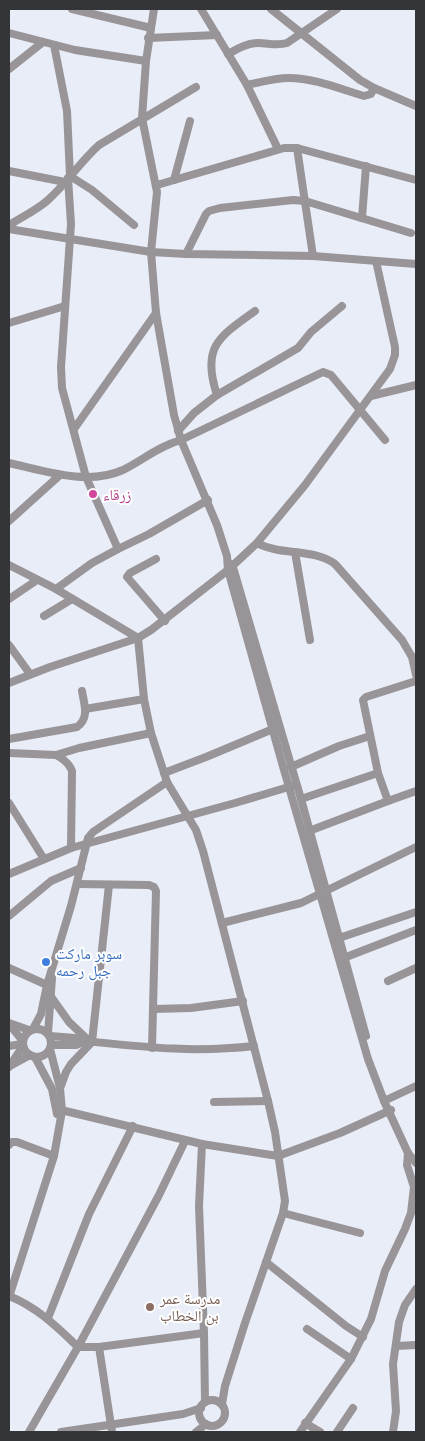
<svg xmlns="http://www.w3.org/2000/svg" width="425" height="1441" viewBox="0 0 425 1441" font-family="Inter,'Noto Naskh Arabic',sans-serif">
<rect width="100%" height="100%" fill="#e8edf8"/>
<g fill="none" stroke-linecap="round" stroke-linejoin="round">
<g stroke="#999497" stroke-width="8">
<path d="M72 9 151 28"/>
<path d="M154 9 146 61 142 118 157 192 151 252 156 313 174 415 181 440 217 525 227 556 228 570 284 770 368 1059 384 1101 408 1153 416 1163"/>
<path d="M201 9 247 85 278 149"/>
<path d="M271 9 360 80 374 88 416 106"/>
<path d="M9 33 75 50 146 61"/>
<path d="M148 38 217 35"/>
<path d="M54 45 67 111 70 176 92 190 134 225"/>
<path d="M228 54C237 49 247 43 258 43 268 43 277 46 287 43L337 9"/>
<path d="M9 69 43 42"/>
<path d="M247 85C261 82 275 78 289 78 314 78 340 89 364 96L371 94 374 88"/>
<path d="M297 148 313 256"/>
<path d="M9 171 65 182"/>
<path d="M174 180 190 121"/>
<path d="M157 185 284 148H297L416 180"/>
<path d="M362 218 366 166"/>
<path d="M9 225C22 217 37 210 48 200 67 183 80 162 99 145L196 87"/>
<path d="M9 229 151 252 186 254 313 256 416 264"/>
<path d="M186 254 206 214 209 211 220 208 293 200 305 201 411 233"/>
<path d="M9 323 65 306"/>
<path d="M217 395C201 347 219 337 255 311"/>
<path d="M371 396 416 385"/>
<path d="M74 429 156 313"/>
<path d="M178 431 194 413 217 395 298 348 311 332 342 306"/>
<path d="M9 463C45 471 87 486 123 470 143 460 159 446 181 440L323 372 331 375 385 440"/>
<path d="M9 521 60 475"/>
<path d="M257 543C281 556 313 548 335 564L402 640 412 657 416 675"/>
<path d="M118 549 149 534 208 500"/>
<path d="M295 552 310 640"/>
<path d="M156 559 130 573 127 577 165 621"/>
<path d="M232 564 301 799 366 1036"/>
<path d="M9 565 56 589 138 638"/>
<path d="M56 589 92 563 118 549 86 477 62 388 61 367 71 224 68 178"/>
<path d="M9 599 37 580"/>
<path d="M44 616 72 599"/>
<path d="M138 638 144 699 151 733 167 782 196 830 203 851 268 1101 275 1132 285 1201 283 1213 245 1323 225 1386 222 1404"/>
<path d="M9 645 30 674"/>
<path d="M9 683 50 667 138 638 151 630 228 570 257 543 305 485 390 369 395 355V347L376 261"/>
<path d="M85 709 144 699"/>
<path d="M9 739 77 727C90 718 84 704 82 691"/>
<path d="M9 753 56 755C64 759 69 763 72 771L71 848"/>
<path d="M56 755 79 748 151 733"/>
<path d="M291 767 339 746 370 736"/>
<path d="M164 773 206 757 273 729"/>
<path d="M301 799 378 773"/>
<path d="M388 801 416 791"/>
<path d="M9 803 44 859"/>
<path d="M309 831 388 801 378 773 363 700 366 697 416 681"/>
<path d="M9 874 71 848 235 803 292 786"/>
<path d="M77 884 149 885 154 887 156 891 152 1048"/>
<path d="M9 916 51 881 81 868"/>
<path d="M222 923 301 903 416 847"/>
<path d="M339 938 416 912"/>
<path d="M341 959 416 930"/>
<path d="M9 968 47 985"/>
<path d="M388 981 416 968"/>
<path d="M52 998 69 1022 88 1040"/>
<path d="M154 1009 191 1008 243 1001"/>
<path d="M9 1023 29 1030"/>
<path d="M9 1024 22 1040"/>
<circle cx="37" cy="1043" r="14"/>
<path d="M33 1029 41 1014 47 985 71 906 88 838 93 832 167 782"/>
<path d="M48 1033 52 978"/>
<path d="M50 1036 75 1038 85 1041C144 1047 194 1053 254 1046"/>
<path d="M51 1045H76L85 1041"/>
<path d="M9 1046 22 1044"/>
<path d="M35 1057 52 1089 57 1114"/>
<path d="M10 1066 30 1055"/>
<path d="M9 1067 23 1046"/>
<path d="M61 1086 66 1072 71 1064 92 1042 109 885"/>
<path d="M384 1101 416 1086"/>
<path d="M214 1102 268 1101"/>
<path d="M57 1109 202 1144"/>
<path d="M9 1145 12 1142H17L54 1156"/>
<path d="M283 1213 360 1233"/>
<path d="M266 1262 346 1326 363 1337"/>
<path d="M9 1296C37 1307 57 1327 78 1347H99L204 1333"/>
<path d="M9 1297 54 1156 62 1111 60 1088 50 1049"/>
<path d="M48 1318 89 1214 133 1126"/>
<path d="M307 1329 351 1359"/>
<path d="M396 1346 416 1345"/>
<path d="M99 1347 112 1432"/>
<circle cx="212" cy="1413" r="13"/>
<path d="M205 1402 204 1333 199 1206 202 1144 278 1156 340 1133 391 1110"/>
<path d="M305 1423 320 1432"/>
<path d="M29 1432 78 1347 159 1195 185 1141"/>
<path d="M61 1432 183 1414 201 1408"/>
<path d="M196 1432 206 1424"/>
<path d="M300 1432 351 1359 371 1319 385 1271 405 1229 411 1213 414 1187 407 1165 408 1153"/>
<path d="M337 1432 353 1408"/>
<path d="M393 1432 396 1411 393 1364 399 1322 405 1305 416 1289"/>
</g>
</g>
<circle fill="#d1479c" stroke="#fff" stroke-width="2" cx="93" cy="494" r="5"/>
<circle fill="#3f7fe0" stroke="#fff" stroke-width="2" cx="46" cy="962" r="5"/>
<circle fill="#8d6e63" stroke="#fff" stroke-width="2" cx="150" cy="1307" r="5"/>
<g text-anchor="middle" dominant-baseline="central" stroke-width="4" stroke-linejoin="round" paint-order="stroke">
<g font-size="15" fill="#b23c85" stroke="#fff" text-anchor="start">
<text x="103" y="494">زرقاء</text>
</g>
<g font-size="15" fill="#366cbe" stroke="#fff" text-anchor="start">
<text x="56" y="953">سوبر ماركت<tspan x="56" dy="17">جبل رحمه</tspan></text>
</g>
<g font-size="15" fill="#785e54" stroke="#fff" text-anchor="start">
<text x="160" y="1298">مدرسة عمر<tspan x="160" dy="17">بن الخطاب</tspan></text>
</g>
</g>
<rect width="425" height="1441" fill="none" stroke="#333538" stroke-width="20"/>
</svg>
